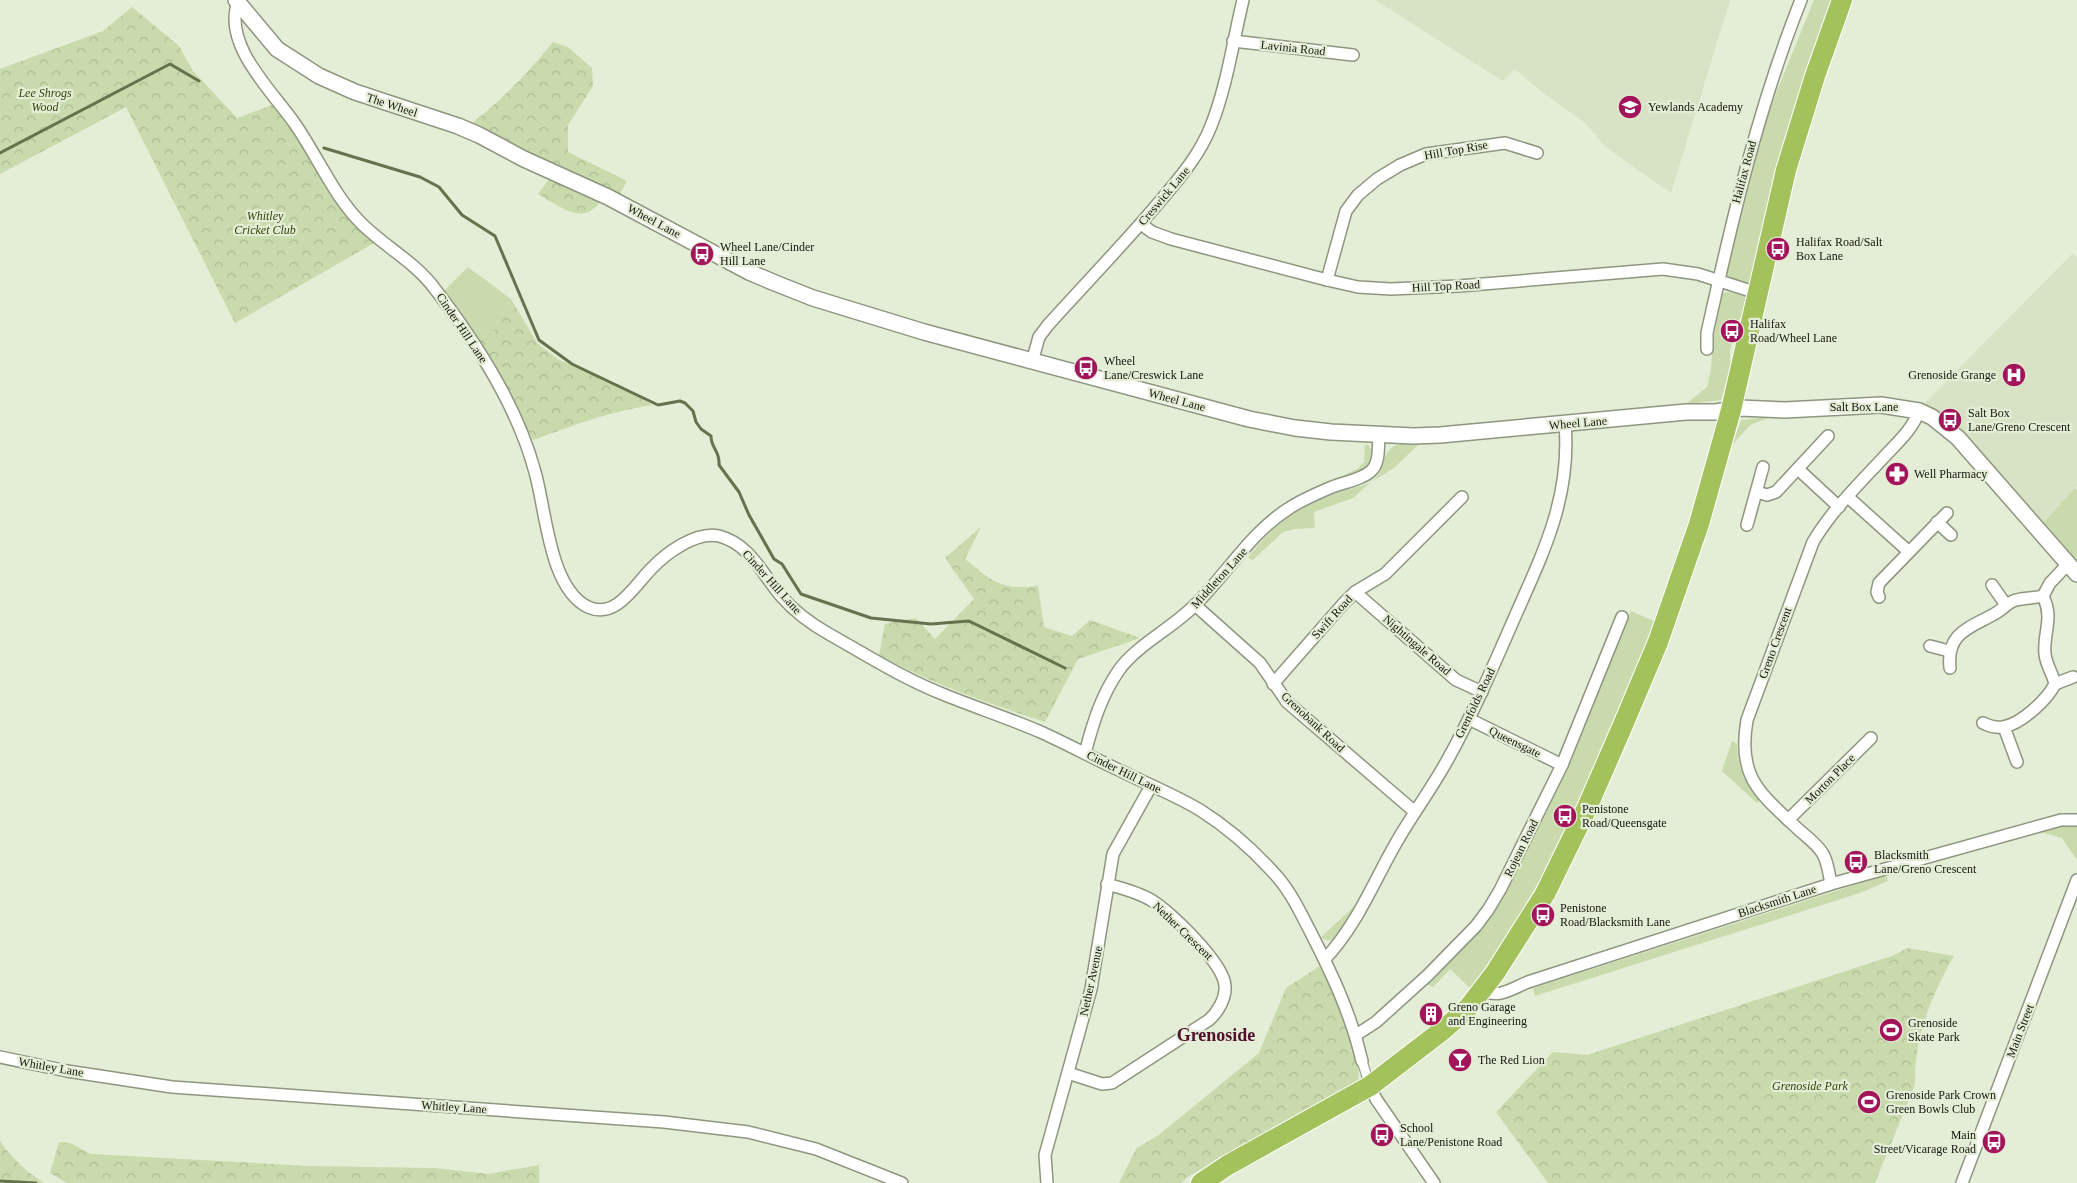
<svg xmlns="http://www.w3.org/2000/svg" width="2077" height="1183" viewBox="0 0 2077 1183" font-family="'Times New Roman',serif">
<defs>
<pattern id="forest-crowns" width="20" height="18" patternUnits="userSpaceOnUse" patternTransform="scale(1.25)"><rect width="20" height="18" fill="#c9dbad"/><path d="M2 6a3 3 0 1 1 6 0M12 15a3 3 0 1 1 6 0" fill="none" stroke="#acbb94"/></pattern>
</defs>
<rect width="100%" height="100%" fill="#e4edd5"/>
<g fill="#d7e3c4">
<path d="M1375 0H1730L1671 193 1607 148 1584 122 1542 92 1515 69 1503 81Z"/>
<path d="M2072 254 2077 257V486L2041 525 1923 405Z"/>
</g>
<g fill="#c9dbad">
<path d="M1814 0H1835L1750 284 1745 286 1725 279 1726 273 1768 113Z"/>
<path d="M468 267 511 299 492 334 472 327 468 331 444 291Z"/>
<path d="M1728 292 1744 296 1747 301 1745 309 1734 329 1730 351V370L1721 400 1686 404 1707 387 1711 369 1713 341 1722 294Z"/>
<path d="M1771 417 1750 425 1732 445 1741 420Z"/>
<path d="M1400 444 1418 445 1394 468 1371 482 1353 498 1314 512 1315 528 1295 529 1283 532 1253 560 1248 558C1275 522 1297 508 1339 492 1349 488 1364 487 1372 481 1389 469 1378 450 1400 444Z"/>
<path d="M1365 445H1368C1387 464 1351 474 1338 478L1357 469 1364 462Z"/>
<path d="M2075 488 2077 490V567L2041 525Z"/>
<path d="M1631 611 1656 622 1650 640 1592 772 1539 881 1495 959 1471 989 1450 969 1433 987 1426 984 1480 925 1529 846Z"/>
<path d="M1732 741 1737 744C1737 765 1746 785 1759 801L1757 803 1722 771Z"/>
<path d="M2063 824 2077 825V860L2062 838 2037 831Z"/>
<path d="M1886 875 1888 881 1857 894 1535 996 1533 988Z"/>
<path d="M1356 905C1350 917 1337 951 1321 937Z"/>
</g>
<g fill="url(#forest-crowns)">
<path d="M132 7 179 46 193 71 237 118 272 105 293 129 335 198 374 243 235 323 126 107 0 174V69L103 31Z"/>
<path d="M553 42 568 47 592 68 593 86 568 125V152L627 181 619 196 557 170 471 124C502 100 528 73 553 42Z"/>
<path d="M550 178 600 202C583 227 558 205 538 194Z"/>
<path d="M511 299 537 343 559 360 620 385 652 405C611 411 572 426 533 440L506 387 468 331 472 327 492 334Z"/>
<path d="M981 527 965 559C994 582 999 590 1038 586L1044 627 1072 636 1090 620 1140 638 1078 659 1045 722C988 703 932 684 879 655L885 624 916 618 935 639 974 599 945 558Z"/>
<path d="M1908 948 1954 956C1932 993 1913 1041 1915 1085L1875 1183H1548L1496 1112 1553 1052 1587 1055 1892 956Z"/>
<path d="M1323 964C1331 986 1367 1066 1357 1083L1188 1177 1181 1183H1119L1136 1149 1160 1134 1259 1053 1286 988Z"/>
<path d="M0 1141C12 1159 26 1171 44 1183H0Z"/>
<path d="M59 1142 70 1143 91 1154 308 1166 435 1168 488 1174 539 1165V1183H67L50 1173Z"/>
</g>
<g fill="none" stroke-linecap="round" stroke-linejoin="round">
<g stroke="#64724d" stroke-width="3">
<path d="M324 148 420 177 439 187 462 215 495 236 539 340 572 364 658 405 680 401 685 403 693 411 696 422 701 429 711 436C711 449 720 450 719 465L739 492 749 515 774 559 782 564 801 594 871 618 931 624 969 621 1065 668"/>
<path d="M0 153 170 64 199 81"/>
<path d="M0 1181 36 1183"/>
</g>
<g stroke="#8e9680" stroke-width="11">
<path id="pedestrian" d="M1362 1061 1370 1086"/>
</g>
<g stroke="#8e9680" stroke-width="14">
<g id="minor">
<path d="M238 2C222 45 273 92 295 124 318 157 334 197 363 225 387 248 416 263 435 289 476 342 518 408 535 472 546 510 549 588 588 607 616 620 635 585 651 569 666 553 696 531 719 536 750 544 762 574 781 596 794 611 811 624 829 634 866 655 904 679 945 695 977 708 1011 719 1043 733 1069 745 1095 759 1121 771 1147 784 1175 795 1200 810 1227 827 1252 849 1273 872 1290 890 1299 910 1310 931 1332 974 1351 1014 1362 1061"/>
<path d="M1233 41 1353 55"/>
<path d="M1141 224 1152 232 1171 239 1327 280 1358 287 1391 289 1459 286 1663 269 1698 274 1757 293"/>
<path d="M1327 280 1346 211 1358 195 1377 179 1400 165 1426 154 1505 143 1537 153"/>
<path d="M1707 349V333C1732 220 1758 108 1801 0"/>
<path d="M1032 362 1039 337 1048 325C1083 286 1121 247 1155 207 1176 182 1199 157 1211 126 1227 86 1233 41 1243 0"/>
<path d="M1798 469 1839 507"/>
<path d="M1757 492 1767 495 1776 492 1828 436"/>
<path d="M1848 497 1908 551"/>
<path d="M1937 522 1951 535"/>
<path d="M1747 525 1763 467"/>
<path d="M1992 585 2006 605"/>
<path d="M1355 592 1456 680 1482 692"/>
<path d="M1879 597 1877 592 1879 583 1947 513"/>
<path d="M1195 605 1260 663 1287 702 1415 812"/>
<path d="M1930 646 1949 651"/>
<path d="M1950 668C1946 632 1970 628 1996 613 2003 609 2008 602 2016 600 2024 598 2034 598 2043 596"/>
<path d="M1273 684 1343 604 1355 592 1385 574 1462 497"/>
<path d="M2055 684 2073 677"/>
<path d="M1469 719 1562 765"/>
<path d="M1983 723C1989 726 1996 728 2003 727 2021 724 2047 700 2055 684 2053 674 2046 665 2045 654 2043 632 2054 619 2043 596L2050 583 2068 564"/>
<path d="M2004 727 2017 762"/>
<path d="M1085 753C1093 723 1101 696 1119 670 1136 646 1172 628 1194 606 1226 575 1250 533 1288 509 1301 500 1318 493 1332 487 1344 482 1361 480 1371 471 1380 463 1378 447 1379 435"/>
<path d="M1788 820 1871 738"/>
<path d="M1831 884C1829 874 1828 863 1823 854 1818 845 1807 837 1799 830 1760 793 1737 778 1747 720L1813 542C1832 510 1859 484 1884 457 1898 442 1912 430 1919 411"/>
<path d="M1325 959C1357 925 1373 883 1396 843 1412 815 1432 788 1448 759 1474 712 1495 662 1517 612 1545 549 1571 495 1565 424"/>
<path d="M1482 990C1499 999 1511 989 1528 982L1831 884 2061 820H2077"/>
<path d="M1356 1035 1376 1022 1428 975 1476 926 1488 910 1500 890 1562 765 1622 617"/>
<path d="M0 1057 67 1071 172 1087 664 1122 748 1132 816 1149 902 1183"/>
<path d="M1068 1073 1102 1084 1112 1083 1209 1020C1218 1012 1226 998 1225 986 1224 963 1170 912 1151 900 1138 892 1121 888 1107 884"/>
<path d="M1370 1086 1376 1099 1434 1183"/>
<path d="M1047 1183 1045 1155 1091 989 1113 854 1151 786"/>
<path d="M1962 1183 2077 880"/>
</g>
</g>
<g stroke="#8e9680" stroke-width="18">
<path id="tertiary" d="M236 0 277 49 319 76 355 92 458 126 479 135 524 159 608 197 749 272 775 283 813 298 924 332 1249 419 1295 428 1331 432 1413 436 1440 435 1686 412H1716L1740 408 1785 410 1881 405 1919 411 1932 417 1958 438 2077 574"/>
</g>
<g stroke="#fff" stroke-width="22">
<path id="trunk" d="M1201 1183 1228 1165 1370 1086 1443 1030 1468 1008 1495 973 1545 894 1586 810 1623 725 1658 642 1699 524 1731 410 1786 170 1815 76 1842 0"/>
</g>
<use href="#pedestrian" stroke="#fff" stroke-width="9"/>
<use href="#minor" stroke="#fff" stroke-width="11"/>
<use href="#tertiary" stroke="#fff" stroke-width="15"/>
<use href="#trunk" stroke="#a4c25c" stroke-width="20"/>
</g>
<defs>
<g id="school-disc" transform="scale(1.25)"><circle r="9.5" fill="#a3155b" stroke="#e4edd5"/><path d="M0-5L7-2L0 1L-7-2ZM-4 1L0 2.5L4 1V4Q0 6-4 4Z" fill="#fff"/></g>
<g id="bus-disc" transform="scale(1.25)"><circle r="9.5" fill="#a3155b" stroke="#e4edd5"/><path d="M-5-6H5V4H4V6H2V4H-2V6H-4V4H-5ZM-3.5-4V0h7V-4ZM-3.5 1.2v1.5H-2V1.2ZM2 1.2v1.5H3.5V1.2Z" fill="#fff"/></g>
<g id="hospital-disc" transform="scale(1.25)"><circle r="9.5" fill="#a3155b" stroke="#e4edd5"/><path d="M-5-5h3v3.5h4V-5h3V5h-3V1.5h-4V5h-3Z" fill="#fff"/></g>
<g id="pharmacy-disc" transform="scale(1.25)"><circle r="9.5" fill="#a3155b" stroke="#e4edd5"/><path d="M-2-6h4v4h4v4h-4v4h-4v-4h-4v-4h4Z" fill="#fff"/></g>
<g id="building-disc" transform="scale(1.25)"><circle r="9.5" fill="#a3155b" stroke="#e4edd5"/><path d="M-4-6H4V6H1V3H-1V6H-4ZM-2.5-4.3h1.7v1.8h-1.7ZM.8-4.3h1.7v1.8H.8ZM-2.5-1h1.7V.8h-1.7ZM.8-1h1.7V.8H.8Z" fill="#fff"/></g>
<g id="stadium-disc" transform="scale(1.25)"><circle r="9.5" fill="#a3155b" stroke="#e4edd5"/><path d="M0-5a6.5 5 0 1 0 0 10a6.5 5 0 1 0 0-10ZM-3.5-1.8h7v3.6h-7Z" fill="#fff"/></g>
<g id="bar-disc" transform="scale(1.25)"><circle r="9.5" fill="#a3155b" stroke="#e4edd5"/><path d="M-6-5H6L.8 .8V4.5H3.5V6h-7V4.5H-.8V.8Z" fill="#fff"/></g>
</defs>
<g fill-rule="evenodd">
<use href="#school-disc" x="1630" y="107"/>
<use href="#bus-disc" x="1778" y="249"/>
<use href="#bus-disc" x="702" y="254"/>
<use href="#bus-disc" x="1732" y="331"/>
<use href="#bus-disc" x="1086" y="368"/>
<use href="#hospital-disc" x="2014" y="375"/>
<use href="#bus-disc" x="1950" y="420"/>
<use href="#pharmacy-disc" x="1897" y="474"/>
<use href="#bus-disc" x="1565" y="816"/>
<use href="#bus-disc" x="1856" y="862"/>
<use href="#bus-disc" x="1543" y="915"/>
<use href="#building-disc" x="1431" y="1014"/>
<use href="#stadium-disc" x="1891" y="1030"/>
<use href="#bar-disc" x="1460" y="1060"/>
<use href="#stadium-disc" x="1869" y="1102"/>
<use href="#bus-disc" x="1382" y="1135"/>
<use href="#bus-disc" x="1994" y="1142"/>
</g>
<g text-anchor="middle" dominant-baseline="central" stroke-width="4.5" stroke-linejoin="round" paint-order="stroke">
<g font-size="12" fill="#14170f" stroke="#e4edd5">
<text transform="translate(1293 48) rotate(6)">Lavinia Road</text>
<text transform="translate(392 105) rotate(18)">The Wheel</text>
<text transform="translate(1456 150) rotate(-10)">Hill Top Rise</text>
<text transform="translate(1744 172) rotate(-75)">Halifax Road</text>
<text transform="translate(1164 196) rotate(-50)">Creswick Lane</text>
<text transform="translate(654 221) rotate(28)">Wheel Lane</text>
<text transform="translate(1446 286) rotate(-3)">Hill Top Road</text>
<text transform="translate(462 328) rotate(56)">Cinder Hill Lane</text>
<text transform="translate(1177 400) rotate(15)">Wheel Lane</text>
<text x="1864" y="407">Salt Box Lane</text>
<text transform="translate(1578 423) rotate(-5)">Wheel Lane</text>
<text transform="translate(1219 578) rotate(-48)">Middleton Lane</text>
<text transform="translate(772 582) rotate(48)">Cinder Hill Lane</text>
<text transform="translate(1332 617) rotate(-48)">Swift Road</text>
<text transform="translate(1775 643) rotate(-70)">Greno Crescent</text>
<text transform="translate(1417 645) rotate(41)">Nightingale Road</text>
<text transform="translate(1475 703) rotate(-64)">Grenfolds Road</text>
<text transform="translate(1313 722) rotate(43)">Grenobank Road</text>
<text transform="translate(1515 742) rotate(26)">Queensgate</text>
<text transform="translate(1124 772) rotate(26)">Cinder Hill Lane</text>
<text transform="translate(1830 779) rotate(-45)">Morton Place</text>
<text transform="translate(1521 848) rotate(-64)">Rojean Road</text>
<text transform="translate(1777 901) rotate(-18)">Blacksmith Lane</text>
<text transform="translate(1183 931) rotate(44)">Nether Crescent</text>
<text transform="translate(1091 981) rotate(-78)">Nether Avenue</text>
<text transform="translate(2020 1031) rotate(-69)">Main Street</text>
<text transform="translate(51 1067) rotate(10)">Whitley Lane</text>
<text transform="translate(454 1107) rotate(4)">Whitley Lane</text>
</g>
<g font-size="12" font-style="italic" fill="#334309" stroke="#e4edd5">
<text x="45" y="93">Lee Shrogs<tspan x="45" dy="14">Wood</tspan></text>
<text x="265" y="216">Whitley<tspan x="265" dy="14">Cricket Club</tspan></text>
<text x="1810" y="1086">Grenoside Park</text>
</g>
<g font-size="12" fill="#14170f" stroke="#e4edd5" text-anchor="start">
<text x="1648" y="107">Yewlands Academy</text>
<text x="1796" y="242">Halifax Road/Salt<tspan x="1796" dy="14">Box Lane</tspan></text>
<text x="720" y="247">Wheel Lane/Cinder<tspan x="720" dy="14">Hill Lane</tspan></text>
<text x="1750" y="324">Halifax<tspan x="1750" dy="14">Road/Wheel Lane</tspan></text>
<text x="1104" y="361">Wheel<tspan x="1104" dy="14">Lane/Creswick Lane</tspan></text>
<text x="1996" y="375" text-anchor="end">Grenoside Grange</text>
<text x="1968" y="413">Salt Box<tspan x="1968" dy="14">Lane/Greno Crescent</tspan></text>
<text x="1914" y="474">Well Pharmacy</text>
<text x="1582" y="809">Penistone<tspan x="1582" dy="14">Road/Queensgate</tspan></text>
<text x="1874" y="855">Blacksmith<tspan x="1874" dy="14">Lane/Greno Crescent</tspan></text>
<text x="1560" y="908">Penistone<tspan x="1560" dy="14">Road/Blacksmith Lane</tspan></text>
<text x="1448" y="1007">Greno Garage<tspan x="1448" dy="14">and Engineering</tspan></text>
<text x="1908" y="1023">Grenoside<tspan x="1908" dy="14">Skate Park</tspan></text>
<text x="1478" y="1060">The Red Lion</text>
<text x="1886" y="1095">Grenoside Park Crown<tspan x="1886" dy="14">Green Bowls Club</tspan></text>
<text x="1400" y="1128">School<tspan x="1400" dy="14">Lane/Penistone Road</tspan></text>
<text x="1976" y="1135" text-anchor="end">Main<tspan x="1976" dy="14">Street/Vicarage Road</tspan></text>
</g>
<g font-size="18" font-weight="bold" fill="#510f2c" stroke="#e4edd5">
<text x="1216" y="1035">Grenoside</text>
</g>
</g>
</svg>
